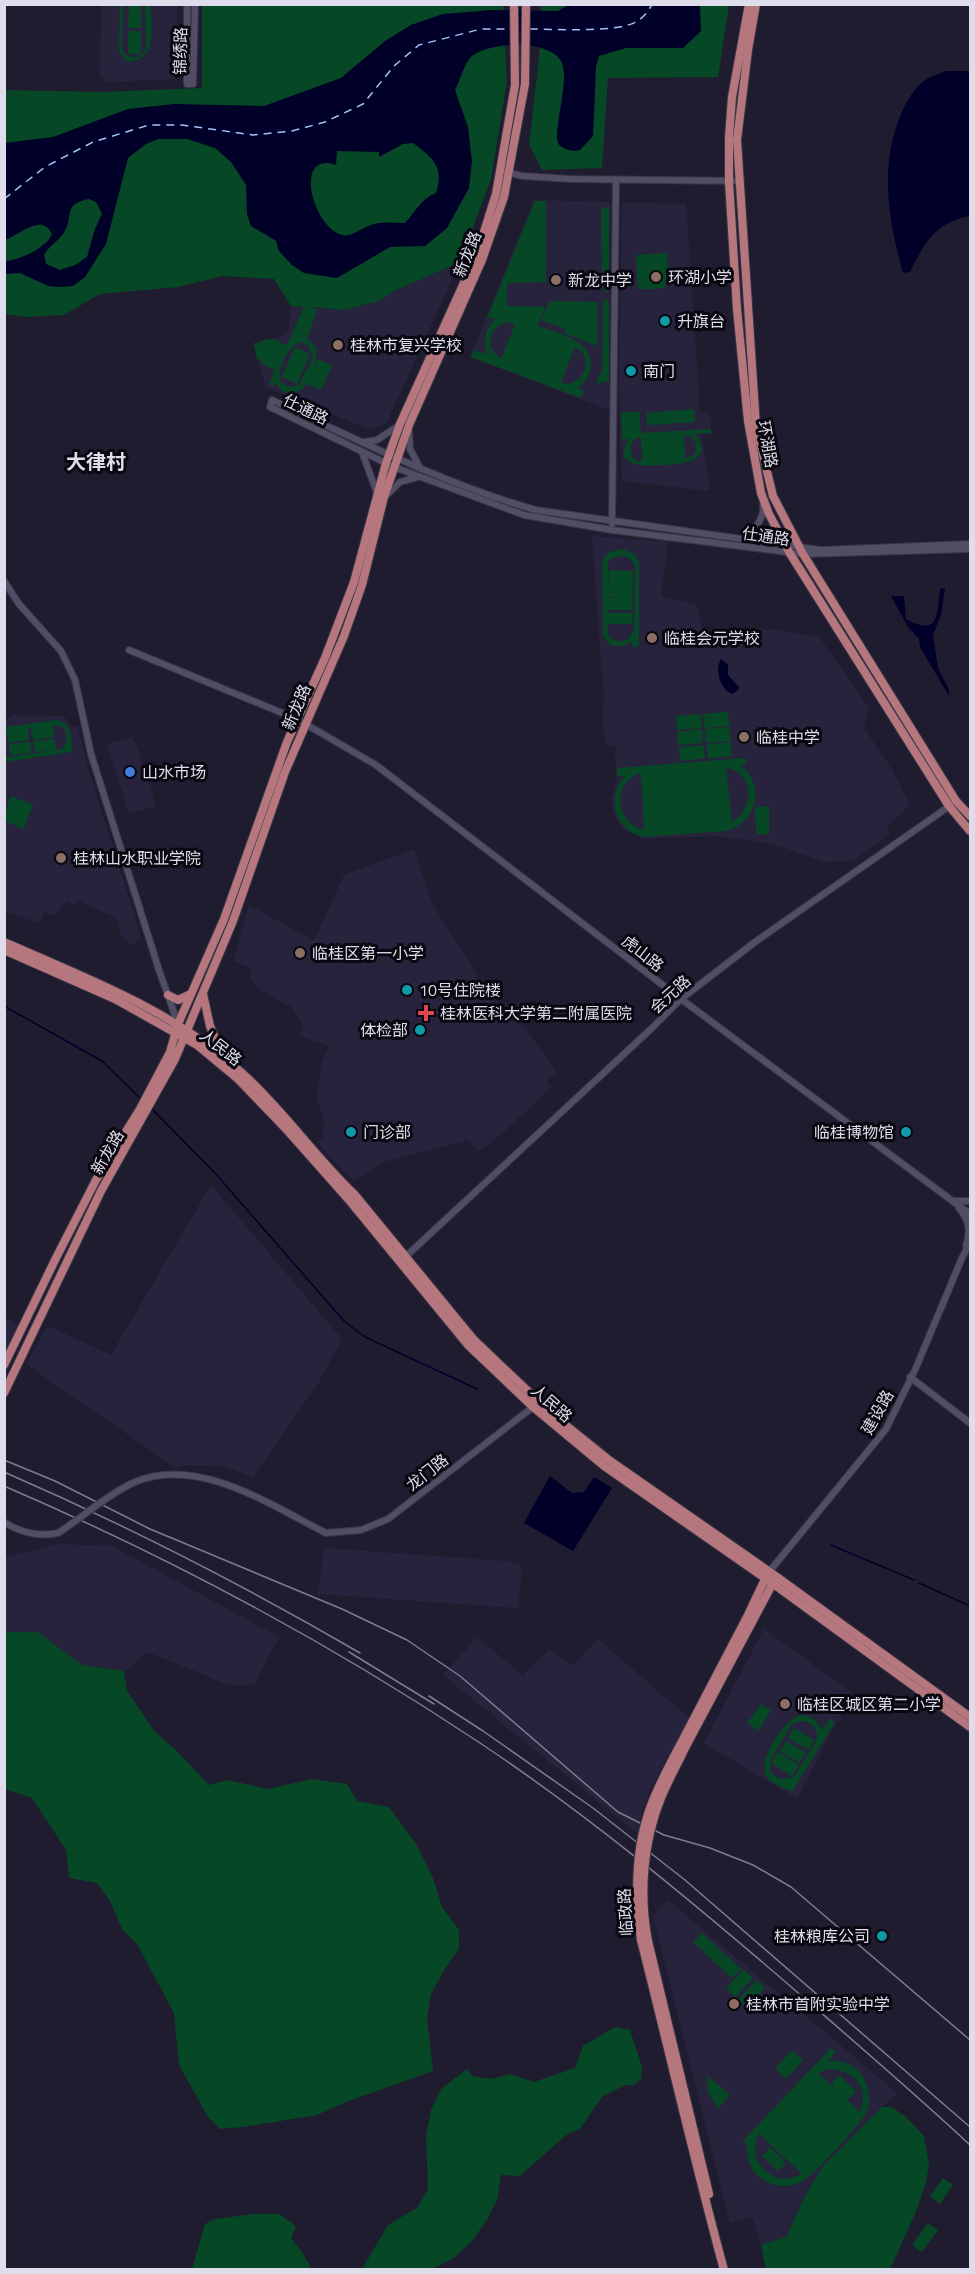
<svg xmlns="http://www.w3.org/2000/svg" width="975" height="2274" viewBox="0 0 975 2274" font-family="'Titillium Web','Noto Sans SC',sans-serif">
<rect width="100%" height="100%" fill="#201c30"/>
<g fill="#28233d">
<path d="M101 5H177L176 79 108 82 100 76Z"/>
<path d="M534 200 610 202 609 410 470 357Z"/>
<path d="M622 202 686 204 700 413H710L712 434 702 435 710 491 622 481 619 382Z"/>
<path d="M460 262 386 424 368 429 266 387 253 343 279 337 289 329 291 306 343 310 379 301 394 291Z"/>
<path d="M592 536 668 542 661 596 696 605 708 647 757 632 759 629 779 630 820 638 869 708 864 728 893 771 910 805 887 826 890 833 853 861 824 862 771 843 715 836 644 839 624 829 616 819 611 801 617 781 615 751 618 746 606 745 602 715 604 699Z"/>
<path d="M12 715 64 716 71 727H78L87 765 141 937 132 946 121 935 118 919 79 901 75 906 67 900 55 916 45 912 40 923 5 912 4 723Z"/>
<path d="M132 737 133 741H135L156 806 129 814 107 744Z"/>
<path d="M414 849 433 905 491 997 526 1029 557 1073 547 1081 552 1087 499 1136 479 1151 468 1140 383 1162 353 1181 317 1142 322 1138 325 1124 317 1100 321 1064 330 1046 299 1036 304 1026 291 1007 260 990 250 979 252 969 233 961 249 905 314 941 344 875Z"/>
<path d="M211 1185 342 1339 319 1382 253 1477 224 1466 187 1465 176 1468 26 1364 48 1326 111 1355Z"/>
<path d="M5 1317 21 1326 5 1362Z"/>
<path d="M60 1544 112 1546 279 1637 254 1685H229L148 1652 124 1671 82 1665 38 1632H5L4 1558Z"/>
<path d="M324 1548 504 1561 522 1566 518 1608 318 1594Z"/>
<path d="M764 1629 852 1693 797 1799 704 1743Z"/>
<path d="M477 1637 523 1676 549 1649 573 1666 598 1639 690 1719 651 1787 642 1812 638 1834 443 1675Z"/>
<path d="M668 1900 897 2093 823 2166 805 2196 786 2237 761 2245 752 2217 730 2223 653 1916Z"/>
</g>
<g fill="#064725" fill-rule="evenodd">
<path d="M120 5H123L122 49 124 54 134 58 142 55 146 48 145 5 150 6C153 26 156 65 126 61L119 52Z"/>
<path d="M129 5H141V28H128Z"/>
<path d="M202 5H503L507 81 491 179 460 262 394 291 379 301 343 310 312 307 317 310 307 339 316 347C318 356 310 383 302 389 296 394 289 393 282 391L275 382 273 386 269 384 275 370 260 363 261 360 257 359 254 344 267 339 270 341 271 338 287 345 304 307 291 306 274 279 222 276 178 287 100 294 64 315 27 317 5 314 4 90 102 92 202 88ZM301 342 309 346 313 357 299 385 288 387 280 381C277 368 288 346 301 342Z"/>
<path d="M541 5H729L718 77 608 78 602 168 542 170 529 144 539 59Z"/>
<rect x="128" y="31" width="13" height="23"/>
<path d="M535 201H546V282L507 283V306L545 307 538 326C556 333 591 339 591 364 591 374 585 382 578 388L584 391 581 398 471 357 474 350 487 354C483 340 484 329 496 319L487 318ZM508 322 515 324 501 359 492 350C487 336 493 326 508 322ZM575 347C595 357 585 383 565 384L561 382Z"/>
<path d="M609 207V291L607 293 602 288 601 208Z"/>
<path d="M667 253 669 282 665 283V288L638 290 636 255Z"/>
<path d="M606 298 609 301V381L596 384 602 369 603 303Z"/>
<path d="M557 301 598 302 597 346 564 333 565 329 541 320 549 302Z"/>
<path d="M295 347 310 354 297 384 282 377Z"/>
<path d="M317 359 332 365 321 390 307 384Z"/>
<path d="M694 409 695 422 647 425 646 413Z"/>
<path d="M621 412H639L641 433 711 429V433L695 434C716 461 682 464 664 465 647 466 610 468 629 439H622ZM684 435 691 436 696 444 695 454 685 459ZM641 437 642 461H636L633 458 630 447 634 439Z"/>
<path d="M623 549 634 554 639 561V646L633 647 632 641C621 649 607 649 603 634L602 560 609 552ZM624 556 631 559 635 565 634 630 628 639 619 642 609 637 607 624H632L633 613H608V616L607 610H632L633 571 609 570 608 597H618L608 598V563L612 558Z"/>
<path d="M728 712 729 726 704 728 703 714Z"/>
<path d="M701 714 702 728 677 730 676 716Z"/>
<path d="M57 720C73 723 71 739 72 752L5 762V754L10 757 62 749C68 743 68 735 63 727L53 725 54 737 33 740 31 728 28 729 29 740 9 743 5 727Z"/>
<path d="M729 727 731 741 706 743 705 729Z"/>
<path d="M702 729 703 743 678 745 677 732Z"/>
<path d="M54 739 56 750 35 752 33 741Z"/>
<path d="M30 742 31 753 10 755 9 744Z"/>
<path d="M731 742 732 756 708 759 706 745Z"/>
<path d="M703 745 705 758 680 761 679 747Z"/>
<path d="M746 758V764L740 765C767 785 757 824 725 831L643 837C615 830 605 797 625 776L617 777V768ZM726 768C755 772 755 809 732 822ZM641 773 644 830H643C615 823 611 782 641 773Z"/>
<path d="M11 796 33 805 23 829 5 821V813Z"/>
<path d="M769 806V834H756L755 807Z"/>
<path d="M5 1632H38L82 1665 124 1671 127 1691 155 1732 176 1750 209 1785 228 1780 268 1789 312 1779 347 1784 357 1801 389 1807 416 1844 433 1878 442 1907 459 1930V1949L444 1970 431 1994 427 2018 433 2071 346 2102 317 2115 243 2127 220 2129 208 2117 179 2065 174 2013 137 1944 122 1929 110 1901 97 1883 69 1878 66 1850 32 1798 5 1789Z"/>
<path d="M761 1704 771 1711 758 1731 747 1723Z"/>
<path d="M800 1715C811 1715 817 1720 822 1730L830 1719 835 1722 792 1792C783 1786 769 1785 765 1773 759 1758 785 1719 800 1715ZM801 1721C813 1722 819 1729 816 1741L794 1777 779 1779 771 1773 770 1761 792 1724Z"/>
<path d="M794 1728 814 1740 808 1750 788 1738Z"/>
<path d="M786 1741 806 1753 799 1763 780 1751Z"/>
<path d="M778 1752 799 1765 792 1776 771 1763Z"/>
<path d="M702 1933 741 1969 732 1978 693 1942Z"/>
<path d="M743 1969 753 1978 736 1997 726 1989Z"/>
<path d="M756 1980 765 1988 748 2008 738 2000Z"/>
<path d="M615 2027 630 2030 642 2067 641 2079 634 2085H625L602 2097 580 2129 566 2135 520 2176 501 2175 497 2200 486 2221 473 2240 454 2258 432 2269H362L388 2225 417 2208 428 2189 426 2136 431 2110 441 2089 467 2069 472 2076 491 2079 510 2074 534 2082 575 2068 583 2046Z"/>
<path d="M831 2048 836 2052 828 2061C859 2057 876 2087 866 2114 854 2130 816 2174 801 2182 790 2188 775 2187 765 2181 751 2174 747 2160 747 2145L743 2141ZM828 2069C854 2069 870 2087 860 2112L818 2073ZM759 2134 801 2173V2174C775 2190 744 2161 759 2134Z"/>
<path d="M792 2050 803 2060 786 2079 775 2069Z"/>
<path d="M839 2075 856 2091 847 2100 831 2084Z"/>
<path d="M708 2076 730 2095 718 2109 708 2092 707 2078Z"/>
<path d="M882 2107H891L905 2116 924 2136 929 2164 926 2183 915 2214 891 2267 889 2270 766 2269 761 2245 786 2237 805 2196 823 2166Z"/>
<path d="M770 2147 786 2163 778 2171 762 2156Z"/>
<path d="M943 2178 953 2185 940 2204 930 2196Z"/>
<path d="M254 2214H279L296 2226 291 2238 302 2252 312 2269H192L205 2224 215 2219Z"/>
<path d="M928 2223 938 2230 922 2252 912 2245Z"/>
</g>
<g fill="#000029" fill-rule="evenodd">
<path d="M570 4 702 5 700 6 701 31 683 48H626L599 56 596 67 593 136 580 150 574 151 565 149 559 145 557 139C556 119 570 77 561 61 548 39 489 41 471 57 464 64 460 81 455 90L468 127 472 161 469 188 447 228 425 246 390 247 337 278 304 273 292 265 279 251 276 241 251 226 247 214 246 185 231 162 215 148 187 139H158L146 144 128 158 106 244 85 277 73 286 60 287 48 286 20 273 5 274V261C18 261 48 247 52 234 42 212 19 235 5 240V143L53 137 128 109 174 104 264 106 341 78 385 41 411 25 443 14 492 10 558 11ZM413 143C432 157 445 167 436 193 421 199 416 211 405 223 392 223 379 221 368 226 360 230 350 237 342 235 312 227 293 150 336 165L337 151 379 152V157L403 144ZM89 199 96 202 102 214 95 229 87 257 75 265 60 270 46 264 44 255C49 246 57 242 63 234 75 218 61 204 89 199Z"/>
<path d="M946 71H970V216C936 222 925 242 910 272L903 273C889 224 880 171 898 122 904 106 911 91 925 80 931 76 940 74 946 71Z"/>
<path d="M945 588 941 615 933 635 938 668 949 690V696L920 647 919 638 909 629 891 596H904L906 619C939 637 937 616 940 589Z"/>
<path d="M721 659 728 665V675L739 687 738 690 732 694C721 690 714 670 721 659Z"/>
<path d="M550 1476 572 1493 584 1492 594 1477 612 1488 573 1551 524 1523Z"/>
</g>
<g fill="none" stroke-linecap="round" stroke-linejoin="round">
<g stroke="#000029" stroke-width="1.5">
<path d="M4 1006 102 1061 141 1099"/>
<path d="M151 1108 215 1173 344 1321 365 1337 477 1389"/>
<path d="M831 1545 914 1580"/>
<path d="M919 1583 970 1606"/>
</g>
<g stroke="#a1c3fa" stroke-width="1.5" stroke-dasharray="8 6" stroke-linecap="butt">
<path d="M530 29C555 29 615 33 636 22 643 18 649 11 652 4"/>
<path d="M4 199 45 167 93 142 149 125H182L253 135 292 131 325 122 363 104 394 66 419 45 481 29H510"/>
</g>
<g stroke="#393546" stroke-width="8">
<g id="minor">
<path d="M187 4V84H193L195 4"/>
<path d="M507 172 522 176 571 179 740 181"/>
<path d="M409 431 410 449 419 466"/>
<path d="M365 442 377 440 398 426"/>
<path d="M362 452 377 493"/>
<path d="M387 495 400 482 418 477"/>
<path d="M612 524 616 180"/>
<path d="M742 539C753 531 765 520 763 505"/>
<path d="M970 544 821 550 536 510C444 484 358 440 272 400L270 407 394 467 524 515 612 530 803 554 970 549"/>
<path d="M4 581 19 604 61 651 75 680 91 754 159 970 178 1024"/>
<path d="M129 650 297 719 376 765 681 999 970 1214"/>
<path d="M956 1201H970"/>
<path d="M959 1208C969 1220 971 1230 966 1245"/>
<path d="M403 1259 651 1029 681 999 755 942 951 805"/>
<path d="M910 1377 970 1423"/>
<path d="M326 1533 361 1530 388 1519 533 1407"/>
<path d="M769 1572 886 1429 915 1370 962 1258 970 1242"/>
</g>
</g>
<g stroke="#393546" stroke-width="10">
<g id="major">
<path d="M749 4 732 97 729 137V182L737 309 748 421 761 493 769 514 789 552 949 806 970 831"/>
<path d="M756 4 748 50 737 140 756 426 773 496 803 554 956 801 970 816"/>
<path d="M4 942C88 979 175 1011 243 1074 284 1111 315 1157 355 1195L474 1340 552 1414 609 1460 777 1577 970 1717"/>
<path d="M4 950 115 999 197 1045 238 1079 287 1130 349 1200 468 1345 533 1407 604 1466 772 1583 970 1727"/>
<path d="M203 994 210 1026 221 1054"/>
<path d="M168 995 178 1000 191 994"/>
<path d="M4 1365 56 1258 96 1180 140 1109 170 1052 178 1024 224 919 287 742 325 658 354 582 386 463 400 424 477 254 496 194 515 85 514 4"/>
<path d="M4 1393 101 1191 175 1059 233 921 285 772 344 636 362 585 384 497 409 425 482 260 504 197 525 84 526 4"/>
<path d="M680 1745 748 1615 767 1575"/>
<path d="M685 1748 775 1579"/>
<path d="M641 1940C669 2050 694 2160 724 2270"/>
<path d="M648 1941 709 2194"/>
</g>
</g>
<use href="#minor" stroke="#514d64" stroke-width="6"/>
<use href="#major" stroke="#b5777d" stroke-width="8"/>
<g stroke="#7f7c8d" stroke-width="1.5">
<path d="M4 1460 55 1481 150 1529 342 1609 407 1640 460 1676 618 1812 664 1835 710 1848 753 1865 791 1887 970 2040"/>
<path d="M4 1472C126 1525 245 1586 360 1653"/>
<path d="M4 1486C169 1557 328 1642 477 1741 587 1814 689 1899 789 1985 850 2038 911 2090 970 2145"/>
<path d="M349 1652 434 1704"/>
<path d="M429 1696 483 1731 593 1808 685 1880 970 2127"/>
</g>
<g stroke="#393546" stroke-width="8" stroke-linecap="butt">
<path id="minor-bridge" d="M4 1522C21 1533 38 1537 58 1533 83 1517 108 1494 135 1482 198 1455 272 1506 326 1533"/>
</g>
<g stroke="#393546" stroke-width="10" stroke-linecap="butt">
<g id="major-bridge">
<path d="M641 1940C635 1898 635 1850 650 1808 658 1786 669 1766 680 1745"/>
<path d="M648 1941C639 1895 643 1842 661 1798 668 1781 677 1765 685 1748"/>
</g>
</g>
<use href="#minor-bridge" stroke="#514d64" stroke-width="6"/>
<use href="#major-bridge" stroke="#b5777d" stroke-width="8"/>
</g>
<g fill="#8d6e63" stroke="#090810" stroke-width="2">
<circle cx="656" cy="277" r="6"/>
<circle cx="556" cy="280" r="6"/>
<circle cx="338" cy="345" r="6"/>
<circle cx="652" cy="638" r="6"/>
<circle cx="744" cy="737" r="6"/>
<circle cx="61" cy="858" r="6"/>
<circle cx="300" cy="953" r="6"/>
<circle cx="785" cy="1704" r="6"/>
<circle cx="734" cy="2004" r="6"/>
</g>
<g fill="#0f9aa8" stroke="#090810" stroke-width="2">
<circle cx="665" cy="321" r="6"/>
<circle cx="631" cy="371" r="6"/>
<circle cx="407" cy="990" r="6"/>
<circle cx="420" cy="1030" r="6"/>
<circle cx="351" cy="1132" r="6"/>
<circle cx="906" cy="1132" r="6"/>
<circle cx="882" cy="1936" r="6"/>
</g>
<circle fill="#3f7fe0" stroke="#090810" stroke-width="2" cx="130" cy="772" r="6"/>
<path fill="#e0444e" stroke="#090810" stroke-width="2" d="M423 1004h6v6h6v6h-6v6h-6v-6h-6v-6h6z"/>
<g text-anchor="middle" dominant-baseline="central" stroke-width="6" stroke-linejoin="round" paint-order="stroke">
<g font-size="16" fill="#dfddeb" stroke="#090810">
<text transform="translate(180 51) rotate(-89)">锦绣路</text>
<text transform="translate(467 254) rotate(-68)">新龙路</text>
<text transform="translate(306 409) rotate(26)">仕通路</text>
<text transform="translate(768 444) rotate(80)">环湖路</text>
<text transform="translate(766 536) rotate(8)">仕通路</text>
<text transform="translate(296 707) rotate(-67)">新龙路</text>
<text transform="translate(643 953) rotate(38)">虎山路</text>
<text transform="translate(670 994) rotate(-42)">会元路</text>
<text transform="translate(221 1047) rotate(38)">人民路</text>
<text transform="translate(107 1152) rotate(-60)">新龙路</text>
<text transform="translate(552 1403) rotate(41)">人民路</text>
<text transform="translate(877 1412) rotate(-61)">建设路</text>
<text transform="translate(427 1472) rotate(-38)">龙门路</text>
<text transform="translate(625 1912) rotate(-93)">临政路</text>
</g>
<g font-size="16" fill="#dfddeb" stroke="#090810" text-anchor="start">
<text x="668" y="277">环湖小学</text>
<text x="568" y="280">新龙中学</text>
<text x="677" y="321">升旗台</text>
<text x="350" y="345">桂林市复兴学校</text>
<text x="643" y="371">南门</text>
<text x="664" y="638">临桂会元学校</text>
<text x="756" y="737">临桂中学</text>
<text x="142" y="772">山水市场</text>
<text x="73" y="858">桂林山水职业学院</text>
<text x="312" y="953">临桂区第一小学</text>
<text x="419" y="990">10号住院楼</text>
<text x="440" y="1013">桂林医科大学第二附属医院</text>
<text x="408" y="1030" text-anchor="end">体检部</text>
<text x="363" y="1132">门诊部</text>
<text x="894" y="1132" text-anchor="end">临桂博物馆</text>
<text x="797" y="1704">临桂区城区第二小学</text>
<text x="870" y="1936" text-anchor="end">桂林粮库公司</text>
<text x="746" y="2004">桂林市首附实验中学</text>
</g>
<g font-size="20" font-weight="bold" fill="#dfddeb" stroke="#090810">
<text x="96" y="461">大律村</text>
</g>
</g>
<rect width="975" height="2274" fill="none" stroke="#dfddeb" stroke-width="12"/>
</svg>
